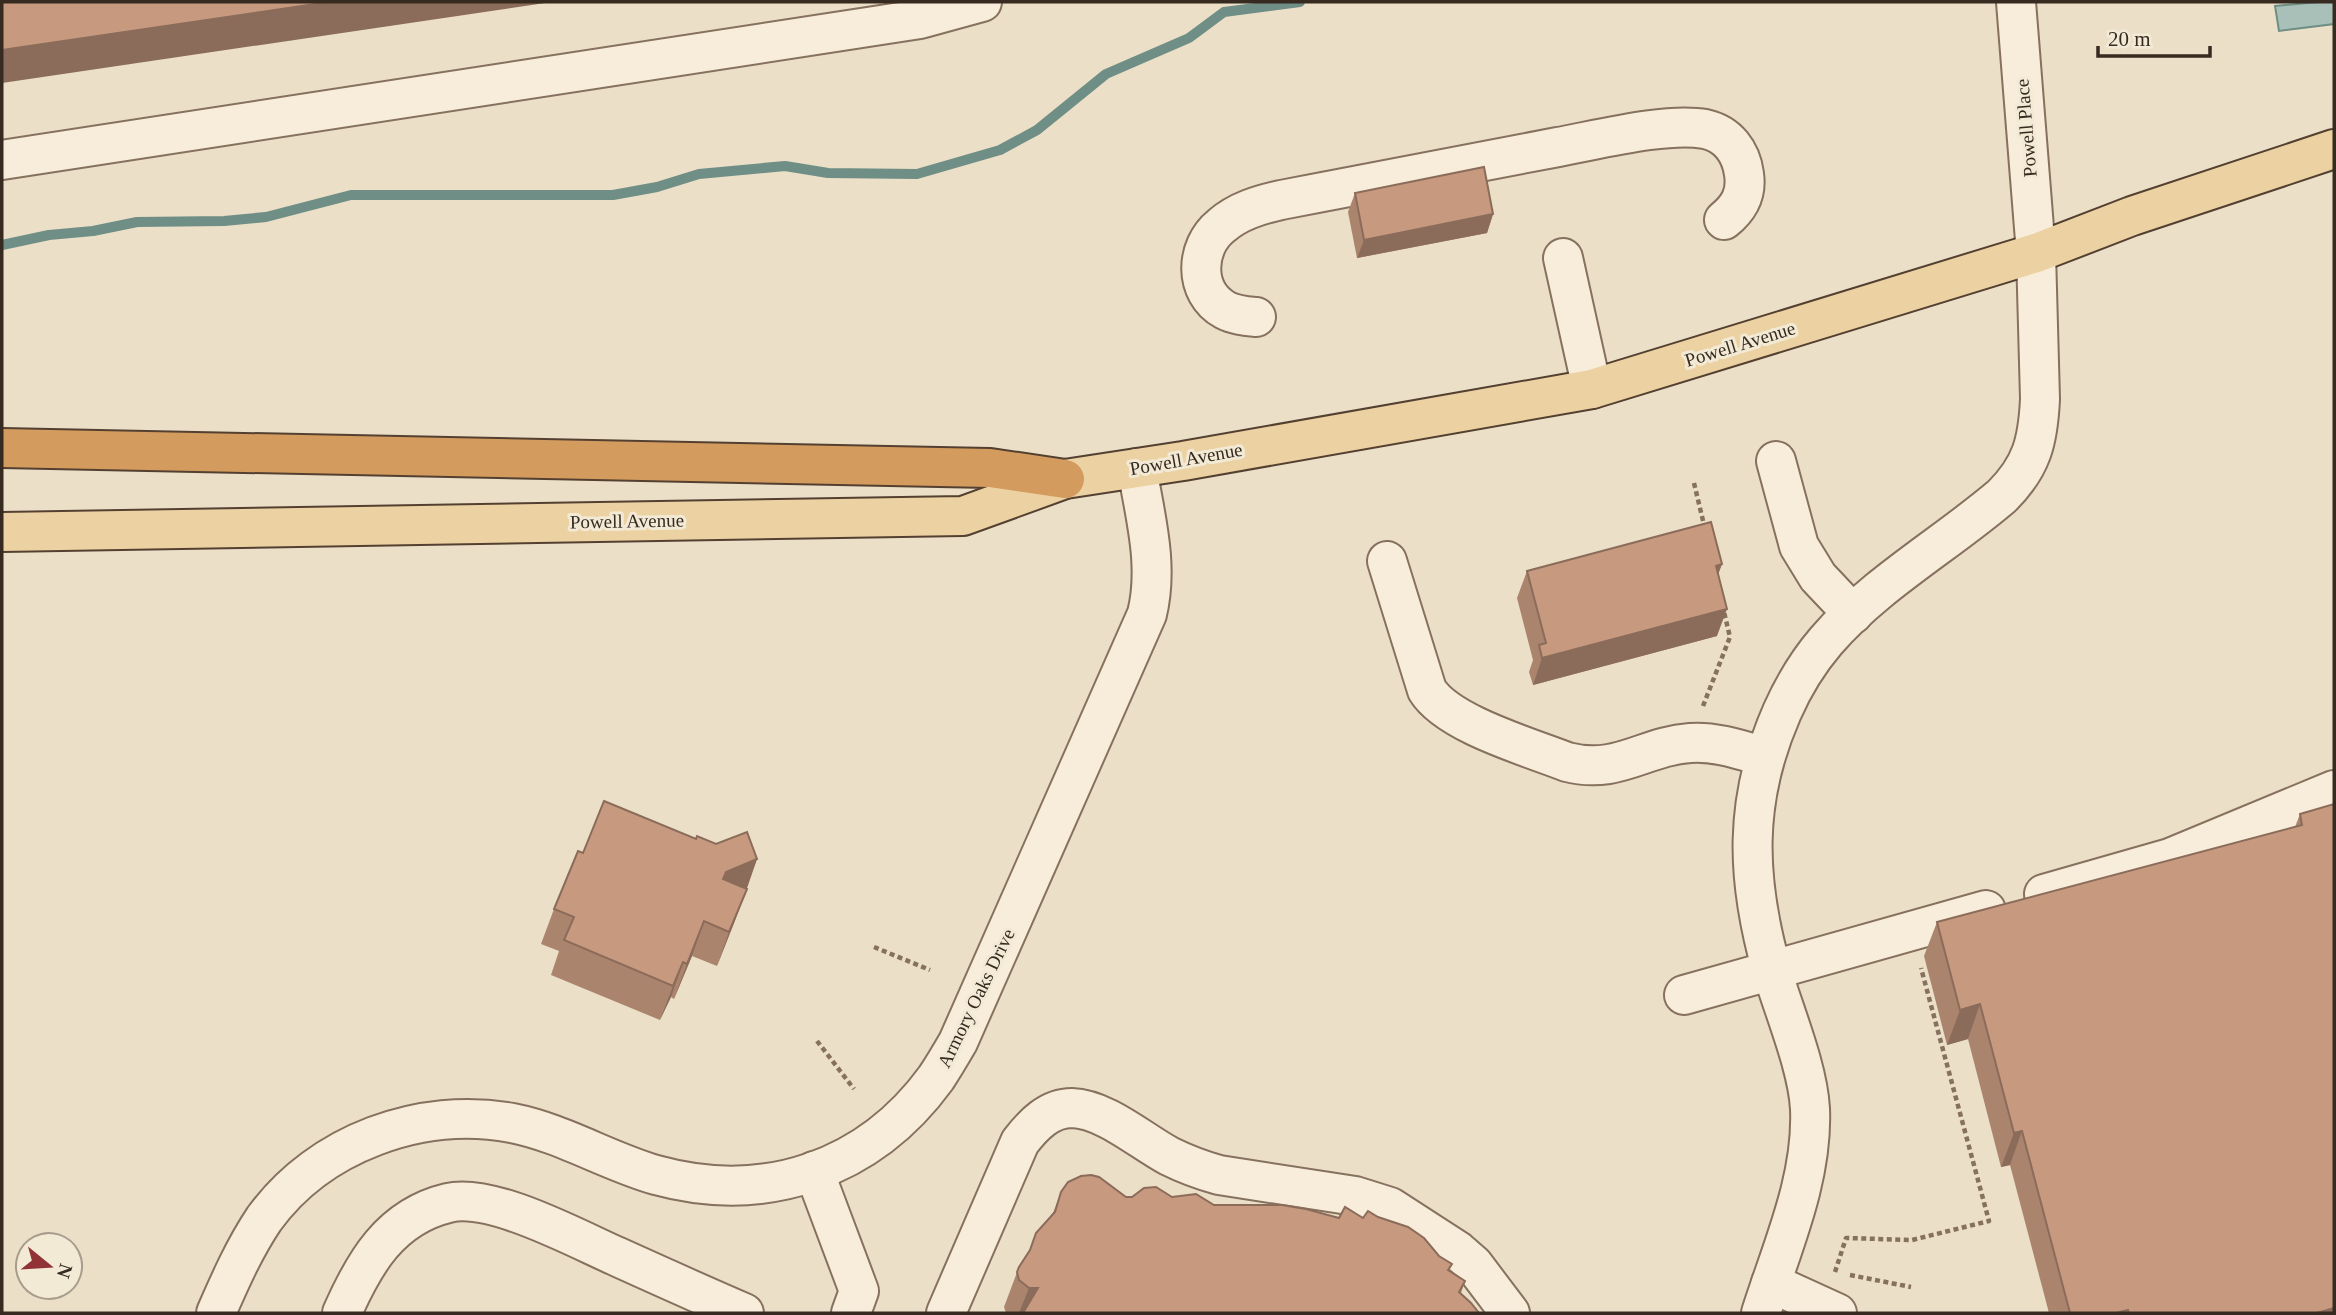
<svg xmlns="http://www.w3.org/2000/svg" width="2336" height="1315" viewBox="0 0 2336 1315" font-family="'Times New Roman',serif">
<rect width="100%" height="100%" fill="#ebdfc7"/>
<path fill="#a8c0b8" stroke="#6f8e85" stroke-width="2" d="M2319 2H2334V24L2279 31 2275 6Z"/>
<g fill="none" stroke-linecap="round" stroke-linejoin="round">
<path stroke="#6f8e85" stroke-width="10" d="M2 245 49 235 93 231 137 222 224 221 266 217 351 195H613L657 187 699 174 785 166 828 173 917 174 1000 150 1037 130 1106 74 1189 38 1224 12 1300 2"/>
<g stroke="#86715e" stroke-width="42">
<g id="minor">
<path d="M2 160 920 19 982 2"/>
<path d="M1563 258 1592 389"/>
<path d="M1256 317C1246 316 1234 315 1225 310 1193 292 1195 247 1221 226 1238 211 1259 205 1281 200 1373 182 1465 165 1558 147 1597 140 1667 122 1705 129 1728 134 1741 152 1744 174 1747 194 1739 208 1724 220"/>
<path d="M1776 461 1799 546 1818 577 1853 614"/>
<path d="M1387 561 1427 690C1448 724 1529 747 1567 762 1618 775 1644 746 1690 743 1715 741 1741 750 1765 757"/>
<path d="M2044 894 2170 858 2334 790"/>
<path d="M1684 995 1986 910"/>
<path d="M814 1171 859 1291 851 1313"/>
<path d="M1771 1283 1837 1313"/>
<path d="M216 1313C230 1281 244 1249 264 1219 319 1143 421 1106 512 1123 563 1133 607 1161 656 1175 765 1205 869 1170 936 1078 944 1066 951 1054 958 1042L1147 614C1159 565 1145 516 1137 468"/>
<path d="M342 1313C364 1263 390 1217 448 1203 491 1192 577 1239 618 1257 660 1276 702 1295 744 1313"/>
<path d="M946 1313 1020 1142C1033 1125 1049 1108 1072 1108 1105 1109 1141 1141 1169 1156 1185 1164 1201 1170 1219 1175L1355 1196 1390 1207 1458 1251 1473 1264 1510 1313"/>
<path d="M1761 1313C1782 1247 1813 1179 1810 1109 1808 1068 1784 1011 1772 971 1746 879 1743 801 1782 712 1793 687 1808 662 1826 641 1875 584 1946 544 2002 496 2032 466 2038 441 2040 399L2036 253 2016 2"/>
</g>
</g>
<g stroke="#544031" stroke-width="42">
<path id="major" d="M2 532 963 516 1065 479 1183 461 1592 389 2036 253 2132 216 2334 149"/>
</g>
<g stroke="#544031" stroke-width="42">
<path id="highway" d="M2 448 990 468 1065 479"/>
</g>
<g stroke="#86715e" stroke-width="4.5" stroke-dasharray="5 3.5" stroke-linecap="butt">
<path d="M1694 483 1705 529"/>
<path d="M1703 706 1730 637 1724 612"/>
<path d="M874 947 930 970"/>
<path d="M817 1041 854 1089"/>
<path d="M1835 1272 1846 1238 1912 1240 1989 1221 1921 968"/>
<path d="M1850 1275 1911 1287"/>
</g>
<use href="#minor" stroke="#f7edda" stroke-width="38"/>
<use href="#major" stroke="#ecd1a2" stroke-width="38"/>
<use href="#highway" stroke="#d49b5e" stroke-width="38"/>
</g>
<g fill="#ab846e">
<path d="M1355 193 1493 214 1487 233 1357 258 1348 212Z"/>
<path d="M1722 564 1718 574 1717 636 1533 685 1529 672 1533 660 1517 598 1527 571Z"/>
<path d="M2334 804V1313H2049L2010 1165 2001 1167 1968 1039 1947 1045 1924 956 1937 922 2295 827 2300 814Z"/>
<path d="M696 839 757 859 734 923 717 966 692 956 674 999 671 997 660 1020 551 975 559 951 541 944 554 909 583 853Z"/>
<path d="M1061 1192 1126 1197H1172L1214 1205 1339 1218H1363L1439 1256 1452 1264 1449 1271 1465 1281 1461 1293 1479 1313H1006L1004 1307 1019 1267 1029 1252 1036 1233 1053 1213Z"/>
</g>
<g fill="#8b6c5a">
<path d="M329 2H552L2 83V50Z"/>
<path d="M1493 214 1487 233 1357 258 1364 240Z"/>
<path d="M1722 564 1712 591 1716 566Z"/>
<path d="M1727 609 1717 636 1533 685 1542 658Z"/>
<path d="M757 859 745 894 713 906 726 872Z"/>
<path d="M747 889 734 923 717 966 729 932Z"/>
<path d="M704 921 692 956 674 999 687 964Z"/>
<path d="M683 962 671 997 660 1020 673 986Z"/>
<path d="M1980 1004 1968 1039 1947 1045 1960 1010Z"/>
<path d="M2022 1131 2010 1165 2001 1167 2014 1133Z"/>
<path d="M1029 1288H1038L1029 1313H1019Z"/>
<path d="M2334 1308V1313H2317Z"/>
</g>
<g fill="#c79a80" stroke="#8b6c5a" stroke-width="2">
<path d="M2 2H329L2 50Z"/>
<path d="M1484 167 1493 214 1364 240 1355 193Z"/>
<path d="M1711 522 1722 564 1716 566 1727 609 1542 658 1539 645 1546 643 1527 571Z"/>
<path d="M604 801 696 839 697 836 716 844 747 832 757 859 726 872 723 879 747 889 729 932 704 921 687 964 683 962 673 986 564 940 574 917 554 909 578 851 583 853Z"/>
<path d="M2334 804V1308L2317 1313H2129L2128 1310 2116 1313H2070L2022 1131 2014 1133 1980 1004 1960 1010 1937 922 2302 825 2300 814Z"/>
<path d="M1091 1175 1099 1177 1126 1197H1132L1144 1188 1156 1187 1172 1197 1196 1194 1214 1205H1282L1306 1209 1339 1218 1345 1207 1363 1218 1368 1211 1378 1217 1408 1227 1424 1238 1439 1256 1452 1264 1448 1270 1465 1281 1459 1292 1471 1303 1479 1313H1023L1038 1288H1029L1019 1280 1017 1272 1019 1267 1030 1250 1036 1233 1055 1212 1061 1192 1068 1182 1081 1176Z"/>
</g>
<g text-anchor="middle" dominant-baseline="central" stroke-width="6" stroke-linejoin="round" paint-order="stroke">
<g font-size="19" fill="#372a20" stroke="#f3ead6">
<text transform="translate(2026 128) rotate(-95)">Powell Place</text>
<text transform="translate(1740 344) rotate(-17)">Powell Avenue</text>
<text transform="translate(1186 459) rotate(-10)">Powell Avenue</text>
<text transform="translate(627 521) rotate(-1)">Powell Avenue</text>
<text transform="translate(976 998) rotate(-64)">Armory Oaks Drive</text>
</g>
</g>
<rect width="2336" height="1315" fill="none" stroke="#372a20" stroke-width="7"/>
<g transform="translate(49 1266) rotate(108)"><circle r="33" fill="#f3ead6" stroke="#a89d8d" stroke-width="2"/>
<path d="M0-5L12 26L0 18L-12 26Z" fill="#913237"/>
<text y="-10" font-size="19" font-weight="bold" text-anchor="middle" fill="#372a20">N</text>
</g>
<path d="M2098 46v10h112v-10" fill="none" stroke="#372a20" stroke-width="3.5"/>
<text x="2108" y="46" font-size="21" fill="#372a20" stroke="#f3ead6" stroke-width="5" paint-order="stroke">20 m</text>
</svg>
